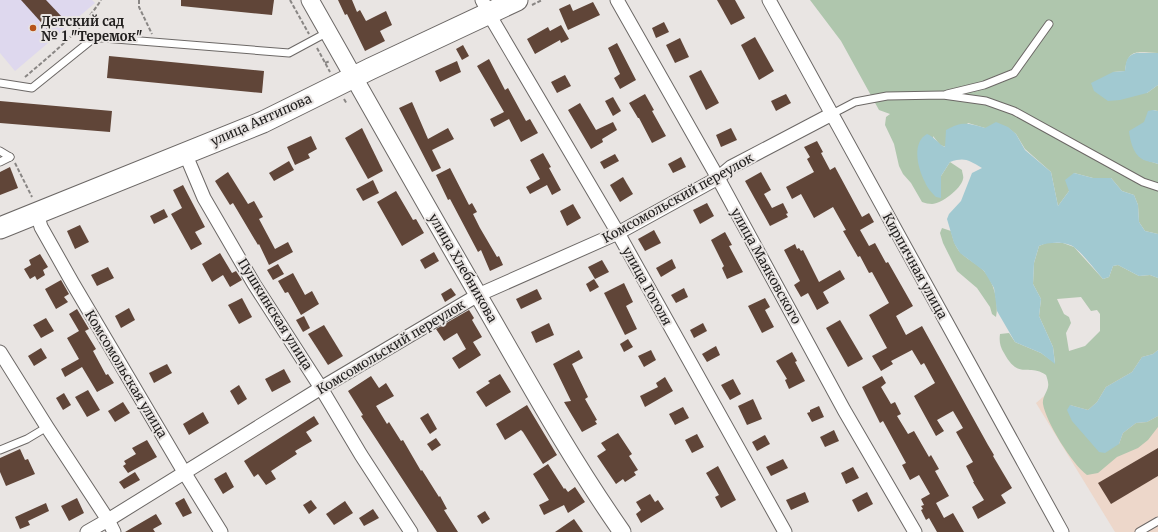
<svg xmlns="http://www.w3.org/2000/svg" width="1158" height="532" viewBox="0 0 1158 532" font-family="Merriweather,serif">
<rect width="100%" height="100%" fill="#e9e5e3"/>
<path fill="#edd7ca" d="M1158 298V532H1115L1036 403Z"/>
<path fill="#ded8ee" d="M0 0H92L95 3 15 71 0 53Z"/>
<g fill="#afc6ad" fill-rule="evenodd">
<path d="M810 0H1158V53C1138 53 1128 47 1125 71L1113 72 1147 93 1158 85V111L1153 110 1143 159 1158 164V234L1145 231 1139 222 1138 205 1134 195 1122 191 1111 178H1093L1074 173 1069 191 1058 206 1051 172 1025 149 1016 134 1007 127 985 128 968 123 946 147 940 145 933 136 941 198V176L950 162 962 170C962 173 964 176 963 179 961 189 941 204 932 204 929 204 925 203 922 202L911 183 903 174 899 166 894 144 885 125 886 117 890 114 879 110 841 41Z"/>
<path d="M942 228 951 231C953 239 955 247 961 253 968 260 977 264 983 270 994 281 999 303 996 317L992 314 990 307 977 288 957 271 943 243 940 233Z"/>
<path d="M1046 243H1063L1074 247 1103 279 1109 277 1113 266 1118 265 1139 276 1150 275 1158 278V350L1153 354 1142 357 1132 372 1106 387 1097 402 1088 410 1070 405 1119 444 1123 433 1136 423 1147 422 1158 416V427L1148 440 1138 448 1117 457 1098 473 1087 475C1072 464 1046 422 1043 404 1042 398 1047 392 1048 387 1049 383 1047 378 1046 375 1029 363 1019 381 1004 353 1000 347 999 341 1000 334L1009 333 1015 342 1041 353 1055 363 1053 347 1039 316 1041 299 1033 284 1034 263 1039 246ZM1081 297 1091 311 1097 310 1100 314V331L1085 346 1069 351 1066 333 1071 323 1069 317 1064 314 1057 299Z"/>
</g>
<g fill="#a1c9d1">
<path d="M1136 53H1158V85L1147 93 1120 100 1108 101 1094 91 1091 83 1113 72 1125 71C1126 62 1126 56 1136 53Z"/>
<path d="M1153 110 1158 111V164C1153 162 1147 162 1142 159 1133 154 1130 140 1129 131L1144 122 1148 111Z"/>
<path d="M996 122 1008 127 1016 134 1025 150 1051 172 1058 206 1069 191 1065 180 1074 173 1093 178H1111L1122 191 1134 195 1138 205 1139 222 1145 231 1158 234V278L1150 275 1139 276 1118 265 1113 266 1109 277 1103 279C1094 269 1086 257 1075 248 1067 241 1049 242 1039 246L1034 263 1033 284 1041 299 1039 316 1053 347 1055 364 1041 353 1015 342 997 311 994 288 984 271 960 253 954 243 947 219 949 214 961 201 972 173 982 168C968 160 965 157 950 162L941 176V198L936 197C932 193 927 188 925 182 918 169 911 143 927 134 935 137 938 144 945 147L946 130C962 121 968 123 985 128Z"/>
<path d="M1158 350V416L1147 422 1136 423 1123 433 1119 444 1105 453 1099 452 1072 421 1067 410 1070 405 1088 410 1097 402 1106 387 1132 372 1142 357 1153 354Z"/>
</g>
<g fill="#604538">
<path d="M21 0H46L62 17 48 30Z"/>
<path d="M181 0H274L272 15 181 6Z"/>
<path d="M338 0H352L357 12 360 10 366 21 386 11 392 25 380 31 385 41 365 51 347 14 345 15Z"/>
<path d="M717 0H735L745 18 731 25Z"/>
<path d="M593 2 600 15 568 30 559 9 570 4 573 11Z"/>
<path d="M664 22 669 32 656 38 652 28Z"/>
<path d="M561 25 569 39 561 43 560 40 535 54 527 39 548 27 550 31Z"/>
<path d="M755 37 774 71 759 80 741 45Z"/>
<path d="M680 38 689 57 675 63 666 45Z"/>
<path d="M617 43 636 80 620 89 614 78 620 74 608 48Z"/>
<path d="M463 45 469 56 462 60 456 49Z"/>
<path d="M109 56 264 71 262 93 107 78Z"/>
<path d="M489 59 505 90 508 88 526 121 530 119 538 133 521 142 509 119 494 127 490 119 504 112 477 66Z"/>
<path d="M457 61 461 72 440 82 435 71Z"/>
<path d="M701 70 719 103 706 110 689 76Z"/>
<path d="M565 75 571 86 557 93 551 82Z"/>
<path d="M645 94 654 110 652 111 666 136 652 143 639 118H638L629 103Z"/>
<path d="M786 94 791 103 776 111 771 101Z"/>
<path d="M613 97 621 111 613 116 605 101Z"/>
<path d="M0 101 112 111 110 132 0 123Z"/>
<path d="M412 102 428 139 448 128 454 139 432 150 441 168 432 172 399 108Z"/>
<path d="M580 103 596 130 613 122 617 130 602 139 603 142 591 149 568 110Z"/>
<path d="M362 128 383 171 368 179 345 138Z"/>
<path d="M731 128 737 140 721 147 716 135Z"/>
<path d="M311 136 317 149 308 154 310 158 295 165 287 147Z"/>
<path d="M817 141 823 152 821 153 830 170 835 167 862 217 869 213 874 222 860 230 869 246 875 243 886 263 888 262 913 306 896 316 906 335 922 326 988 445 994 455 993 456 1012 488 1001 495 1006 503 978 519 972 507 984 500 973 482H974L966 466 973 462 956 432 963 428 953 411 937 420 944 431 936 436 914 396 935 383 924 363 921 365 912 350 891 361 893 364 881 371 872 356 887 348 869 315 889 303 872 272 869 273 860 256 858 257 843 231 846 230 833 207 814 218 801 194 792 199 786 187 814 172 807 159 810 157 804 147Z"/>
<path d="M543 153 551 167 549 168 561 190 552 195 547 185 530 194 526 187 540 179 530 160Z"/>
<path d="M615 154 619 161 604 169 600 162Z"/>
<path d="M681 157 686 167 673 173 668 164Z"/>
<path d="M289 161 294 170 274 181 269 173Z"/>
<path d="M10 167 18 188 0 195V172Z"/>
<path d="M450 168 469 205 472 203 477 212 473 214 480 228 497 257 499 256 503 265 490 271 481 250 478 252 450 199 448 200 436 175Z"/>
<path d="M228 172 248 204 254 201 263 217 259 219 275 249 288 242 293 252 269 265 259 244 258 245 233 203 230 205 215 181Z"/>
<path d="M761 172 771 190 764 194 772 208 783 203 788 213 786 214 788 217 770 226 745 181Z"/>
<path d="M623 177 633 194 620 202 610 185Z"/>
<path d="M373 180 379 193 363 201 356 189Z"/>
<path d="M183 185 205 227 195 232 202 244 191 250 171 214 182 208 173 190Z"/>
<path d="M396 191 413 220 416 219 424 233 402 246 377 202Z"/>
<path d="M707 203 714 216 700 224 693 210Z"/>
<path d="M573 204 581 218 567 226 560 211Z"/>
<path d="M164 209 168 217 154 224 150 216Z"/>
<path d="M80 225 89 242 75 249 67 231Z"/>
<path d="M654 230 661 243 645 251 638 239Z"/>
<path d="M725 232 732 245 729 246 743 272 727 279 722 268 724 266 711 240Z"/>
<path d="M795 244 797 249 799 248 801 251 803 250 819 282 840 270 845 279 823 292 829 303 817 310 808 293 801 297 794 285 800 281 784 250Z"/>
<path d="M434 252 439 261 425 269 420 260Z"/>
<path d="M220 253 232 273 236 271 242 280 230 287 223 275 212 282 202 264Z"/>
<path d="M40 254 48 267 43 270 45 275 37 280 35 276 30 279 24 269 31 265 29 260Z"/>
<path d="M672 259 676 268 661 277 656 268Z"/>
<path d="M602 260 609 272 595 279 588 267Z"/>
<path d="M278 264 284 274 273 280 267 270Z"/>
<path d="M108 267 114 278 97 286 91 275Z"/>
<path d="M293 273 305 295 312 291 319 304 301 315 288 292 285 293 278 281Z"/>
<path d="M594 279 599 287 590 292 586 284Z"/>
<path d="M61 280 69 294 64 297 68 302 56 309 45 289Z"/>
<path d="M624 283 633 302 626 306 637 329 625 335 604 293Z"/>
<path d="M451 288 456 295 445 302 441 294Z"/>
<path d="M684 288 688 297 676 303 671 295Z"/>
<path d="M537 289 542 299 521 309 516 299Z"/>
<path d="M242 298 252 317 239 324 228 305Z"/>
<path d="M765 298 770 307 765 310 774 327 762 333 748 306Z"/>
<path d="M129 308 135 320 121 328 115 316Z"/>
<path d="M77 309 89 329 85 331 96 349 93 351 106 375 108 374 114 383 97 392 82 367 65 377 61 369 79 359 67 338 79 331 69 314Z"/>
<path d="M469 310 474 318 472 320 482 337 473 342 481 355 459 369 452 358 466 349 457 333 444 341 436 329Z"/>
<path d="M304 316 310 328 303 332 296 320Z"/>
<path d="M46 318 54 331 41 338 33 325Z"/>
<path d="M840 320 863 359 848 367 826 328Z"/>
<path d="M549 323 554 335 536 343 531 332Z"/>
<path d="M703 323 707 331 694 338 690 330Z"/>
<path d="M324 325 343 356 328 365 308 334Z"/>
<path d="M628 339 633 347 624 352 620 344Z"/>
<path d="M716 346 720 355 707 362 702 354Z"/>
<path d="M41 348 47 358 34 366 28 356Z"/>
<path d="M579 350 583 358 572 364 588 397 585 399 597 420 595 421 597 424 582 432 564 402 571 401 553 364Z"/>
<path d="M651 350 656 360 644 367 638 356Z"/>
<path d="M792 352 797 361 795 362 805 381 789 389 785 380 787 379 776 361Z"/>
<path d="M167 364 172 373 154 383 149 373Z"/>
<path d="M284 369 291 382 272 392 265 379Z"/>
<path d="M500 374 511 392 486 407 476 392 490 383 488 381Z"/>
<path d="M371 376 379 388 386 383 394 396 376 406 387 424 389 422 401 441 403 440 421 471 422 470 439 497 440 496 447 509 444 510 458 532H437L361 416 363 415 348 391Z"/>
<path d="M882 376 886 383 881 387 891 404 895 402 901 414 897 416 908 434 914 431 929 457 931 455 939 469 935 471 949 496 936 503 944 518 953 513 964 532H937L929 518 926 520 921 510 923 509 921 506 924 505 921 499 930 494 919 475 910 480 902 465 906 463 883 421 880 423 862 387Z"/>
<path d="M665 377 673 391 645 407 640 396 658 387 656 383Z"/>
<path d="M733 379 741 394 730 400 721 385Z"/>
<path d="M239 385 247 399 238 405 230 391Z"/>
<path d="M88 390 100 410 87 417 75 397Z"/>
<path d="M64 393 71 405 63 410 56 398Z"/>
<path d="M753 399 762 419 747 425 738 406Z"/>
<path d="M123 402 130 413 115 422 108 411Z"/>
<path d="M527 405 557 455 543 464 523 432 521 430 505 440 496 424Z"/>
<path d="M819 406 824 417 812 422 807 413 810 412V410Z"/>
<path d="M683 407 689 418 675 425 669 414Z"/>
<path d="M203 412 209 423 189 435 183 424Z"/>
<path d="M428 413 437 429 430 434 420 418Z"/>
<path d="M314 416 319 424 306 432 312 441 295 451 297 454 271 471 276 479 266 485 258 474 254 477 244 461Z"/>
<path d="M834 430 839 441 825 447 820 437Z"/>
<path d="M618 433 632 454 629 456 638 470 634 472 636 475 625 482 623 479 616 484 597 456 606 450 601 443Z"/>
<path d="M697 434 704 447 692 453 685 440Z"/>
<path d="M765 435 770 444 757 451 752 442Z"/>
<path d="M436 438 441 445 432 451 427 444Z"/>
<path d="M147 440 157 457 128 473 123 466 126 464 124 461 136 454 132 448Z"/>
<path d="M1158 448V476L1111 504 1098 483Z"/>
<path d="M20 449 25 460 28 459 35 474 6 486 0 472V458Z"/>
<path d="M783 459 788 468 771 476 766 467Z"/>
<path d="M548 464 564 489 565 488 568 492 575 487 585 502 568 513 564 505 544 515 539 505 549 500 533 474Z"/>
<path d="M718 466 736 500 721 508 715 497 719 495 706 473Z"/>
<path d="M853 467 859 478 846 484 841 473Z"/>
<path d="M135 472 140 480 124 489 119 482Z"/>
<path d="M226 472 234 487 223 494 214 479Z"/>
<path d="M805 492 809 502 791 510 786 500Z"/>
<path d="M867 492 873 504 858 512 852 500Z"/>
<path d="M650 494 655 502 658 500 664 509 641 523 636 514 641 510 636 502Z"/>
<path d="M77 498 84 513 69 521 61 506Z"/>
<path d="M184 498 192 513 183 517 175 503Z"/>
<path d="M311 500 317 508 309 514 303 505Z"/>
<path d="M345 501 353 513 334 525 326 514Z"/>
<path d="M46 503 49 511 28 521 30 525 20 529 15 517Z"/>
<path d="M373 509 379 518 364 526 359 518Z"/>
<path d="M485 511 490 519 482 524 477 516Z"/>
<path d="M156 514 162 524 153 529 155 532H125Z"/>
<path d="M574 519 583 532H555Z"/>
</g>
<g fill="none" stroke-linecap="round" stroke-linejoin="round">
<g stroke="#6c6866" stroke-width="9">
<g id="service">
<path d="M0 83 32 88 94 38H103L289 53 328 32"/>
<path d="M947 94 984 85 1014 73 1049 24"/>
<path d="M832 114 855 102 887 96 943 95 986 101 1014 111 1143 182 1158 187"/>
<path d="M0 151 10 157"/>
<path d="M0 162 10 157"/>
<path d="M0 450 27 439 47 427"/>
<path d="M1139 532 1158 521"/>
</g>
</g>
<g stroke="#6c6866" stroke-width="15">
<g id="minor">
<path d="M482 0 493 21 618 233 785 532"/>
<path d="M617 0 718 178 844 410 915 532"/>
<path d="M769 0 1062 532"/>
<path d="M185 153 204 198 254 284 321 388 361 455 411 532"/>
<path d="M37 213 41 227 72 282 184 472 221 532"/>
<path d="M0 352 47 427 108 520 114 532"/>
<path d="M87 532 108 520 321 388 478 295 618 233 718 178 731 167 832 114"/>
</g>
</g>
<g stroke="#6c6866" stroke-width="19">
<path id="tertiary" d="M310 0C369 104 428 209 488 312 531 387 573 462 622 532"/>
</g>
<g stroke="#6c6866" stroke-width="23">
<path id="primary" d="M0 228 263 122 370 69 517 0"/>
</g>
<g stroke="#898684" stroke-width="2" stroke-dasharray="4 2" stroke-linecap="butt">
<path d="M139 0V7L152 34"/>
<path d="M290 0 309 34"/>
<path d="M532 5 542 0"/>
<path d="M317 48 330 72"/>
<path d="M325 63 330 61"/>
<path d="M25 77C52 54 82 30 101 0"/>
<path d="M344 99 347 104"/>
<path d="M15 163 32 197"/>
</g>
<use href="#service" stroke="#fff" stroke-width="7"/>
<use href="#minor" stroke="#fff" stroke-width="13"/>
<use href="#tertiary" stroke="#fff" stroke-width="17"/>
<use href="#primary" stroke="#fff" stroke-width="21"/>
</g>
<circle fill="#b7541b" stroke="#e9e5e3" stroke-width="1.5" cx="33" cy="28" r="4"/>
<g text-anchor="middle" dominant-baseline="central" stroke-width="4" stroke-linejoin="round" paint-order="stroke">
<g font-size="13" font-weight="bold" fill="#232120" stroke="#e9e5e3" text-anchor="start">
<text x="41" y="21">Детский сад<tspan x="41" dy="15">№ 1 "Теремок"</tspan></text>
</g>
<g font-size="13" fill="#232120" stroke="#e9e5e3">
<text transform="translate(261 120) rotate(-24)">улица Антипова</text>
<text transform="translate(678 198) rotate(-29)">Комсомольский переулок</text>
<text transform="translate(766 266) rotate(61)">улица Маяковского</text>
<text transform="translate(915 266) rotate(61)">Кирпичная улица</text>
<text transform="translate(463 268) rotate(60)">улица Хлебникова</text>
<text transform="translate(647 286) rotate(61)">улица Гоголя</text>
<text transform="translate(275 314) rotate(58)">Пушкинская улица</text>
<text transform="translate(391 347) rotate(-31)">Комсомольский переулок</text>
<text transform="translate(126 374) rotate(59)">Комсомольская улица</text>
</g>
</g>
</svg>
